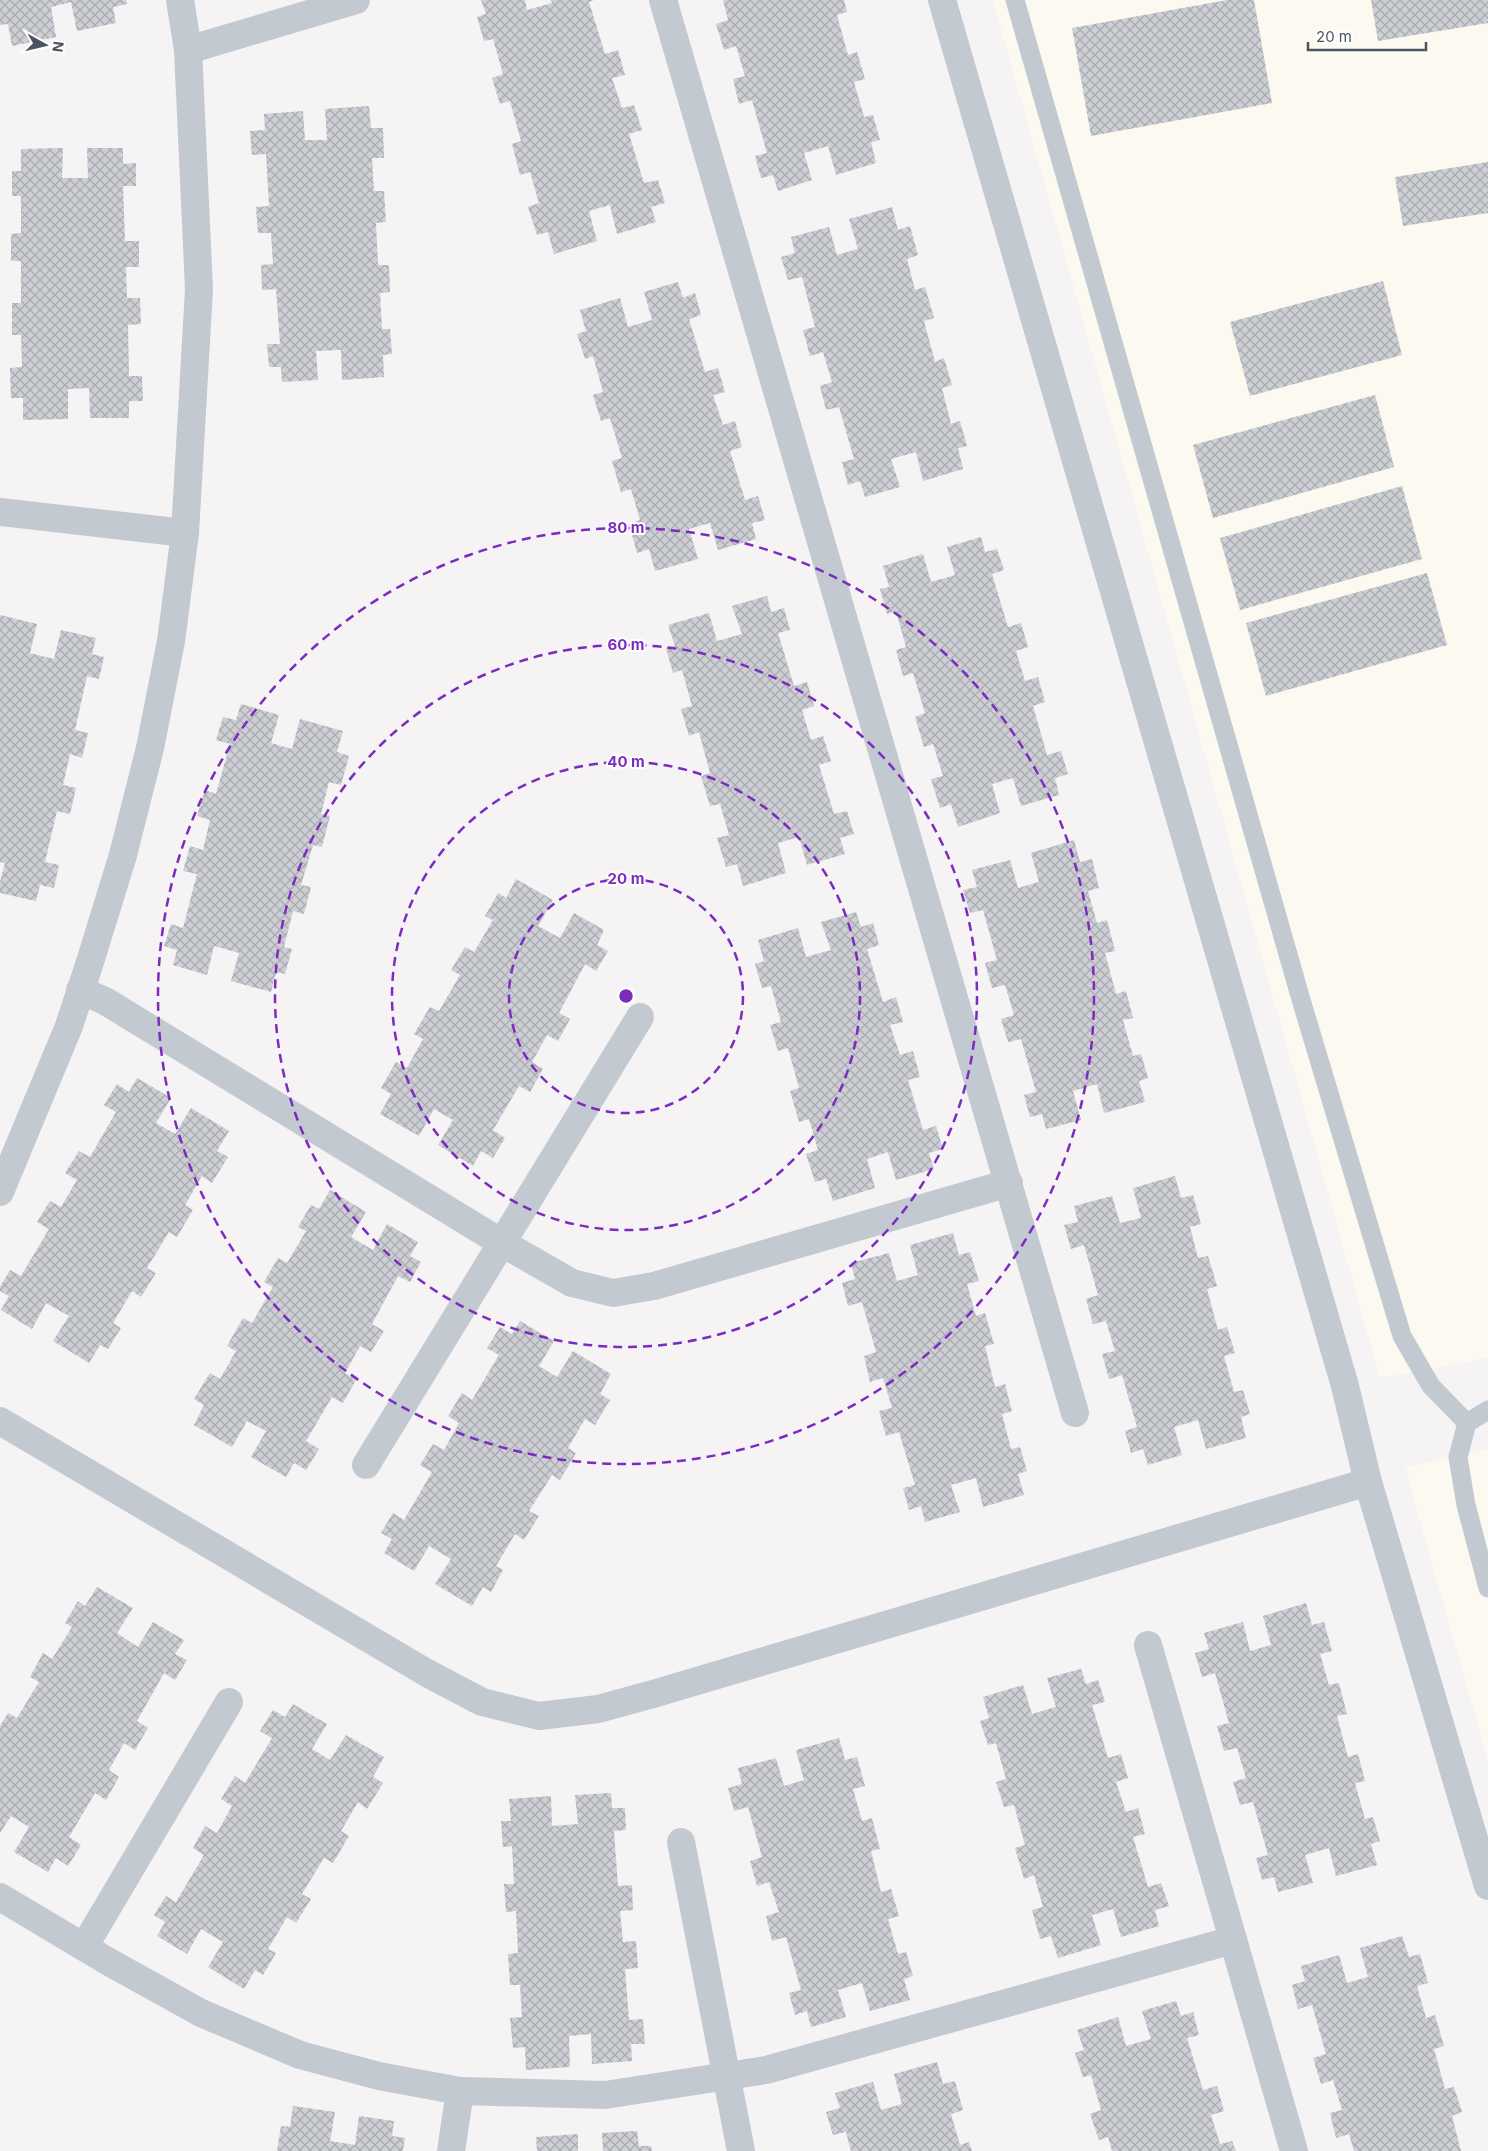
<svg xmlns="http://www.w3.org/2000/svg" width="1488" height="2151" viewBox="0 0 1488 2151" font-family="Inter,sans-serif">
<defs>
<pattern id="building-cross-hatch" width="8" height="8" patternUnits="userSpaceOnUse" patternTransform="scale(1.25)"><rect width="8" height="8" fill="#cdcfd5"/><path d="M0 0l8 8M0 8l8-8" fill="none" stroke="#a8abb0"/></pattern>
</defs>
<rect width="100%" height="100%" fill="#f5f3f3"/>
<g fill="#fcfaf0">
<path d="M993 0H1488V1358L1380 1378Z"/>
<path d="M1488 1449V1761L1405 1468Z"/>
</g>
<g fill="url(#building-cross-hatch)">
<path d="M0 0H126L127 4 113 7 116 23 77 31 71 2 51 7 56 37 12 46 8 24 0 25Z"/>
<path d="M481 0H525L527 10 552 3 551 0H594L589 2 605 54 618 50 625 75 612 78 622 108 634 105 642 130 629 134 644 183 658 180 665 203 651 207 656 222 617 234 610 205 589 211 597 241 554 254 548 232 537 235 528 207 539 203 530 172 520 175 512 144 521 141 510 101 500 104 492 78 503 74 493 39 484 41 477 17 486 14Z"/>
<path d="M723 0H844L847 12 837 15 848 55 857 52 865 79 854 82 864 117 873 115 880 140 871 142 876 163 836 175 828 146 804 153 812 180 778 191 773 175 761 178 755 156 767 153 752 100 739 104 733 79 745 76 736 46 724 50 716 24 728 20Z"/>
<path d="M1227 0H1254L1272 103 1091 136 1072 28Z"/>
<path d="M1371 0H1488V23L1378 41Z"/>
<path d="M369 106 371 128H383L384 158H372L374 191H384L386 222 376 223 378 265H389L390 292 380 293 382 329H390L392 354 383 355 384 377 342 380 341 350 316 351 318 380 282 382 281 367H269L267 344H280L276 289 262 290 261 265 273 264 271 233H258L256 207 269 206 266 154 252 155 250 131 265 130 264 114 303 111 305 140H327L325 109Z"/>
<path d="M63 148 62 178H88L87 148H123V164L136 163V186H123L125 241H139V267H126L127 298H140L141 324 128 325 129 376H142L143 401H129V418H90L89 388 68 389V419L23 420V398H11L10 368 22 367 21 335H12V303H21V261H11V234L21 233V196H12V171H21V149Z"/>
<path d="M1488 162V213L1403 226 1395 177Z"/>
<path d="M892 207 898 230 910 226 918 255 907 259 915 290 925 287 934 318 924 321 935 362 944 358 952 385 942 388 951 424 960 421 967 446 958 448 963 469 923 481 916 452 891 459 900 487 865 497 860 481 848 485 842 462 854 459 839 407 826 410 820 386 832 382 823 352 810 356 803 330 815 327 802 277 788 280 781 257 795 253 791 237 829 227 837 255 858 249 849 219Z"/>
<path d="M1383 281 1402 355 1250 396 1230 322Z"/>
<path d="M678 282 683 298 695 293 701 315 689 319 705 372 718 368 725 392 713 395 723 425 735 421 742 447 730 451 745 500 758 496 765 520 752 523 756 539 718 550 710 523 689 529 698 559 655 571 649 549 637 553 629 524 640 520 631 489 621 492 612 461 622 458 610 418 601 421 593 395 603 392 593 356 585 359 577 334 586 331 580 310 620 298 628 327 652 320 644 292Z"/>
<path d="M1375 395 1394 467 1213 518 1193 445Z"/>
<path d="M1402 486 1422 559 1240 610 1220 538Z"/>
<path d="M981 537 985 552 997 549 1004 570 992 574 1008 627 1021 623 1028 647 1016 651 1025 681 1038 677 1045 702 1033 706 1047 755 1061 751 1068 774 1055 778 1059 795 1021 806 1013 778 992 784 1000 813 958 827 951 804 940 808 931 779 943 776 933 744 924 747 915 717 925 713 913 673 903 676 896 650 906 647 896 611 887 614 880 589 889 587 883 566 923 554 931 582 955 575 947 547Z"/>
<path d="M1427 573 1447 645 1266 696 1246 623Z"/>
<path d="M767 596 771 612 784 608 790 630 778 633 794 686 807 682 814 706 802 710 811 740 823 736 831 761 819 765 834 814 847 811 854 834 840 838 845 854 807 865 799 837 778 843 786 873 743 886 737 864 726 867 717 838 729 835 720 804 710 806 701 776 710 773 699 732 689 736 681 709 692 706 682 670 673 673 666 648 675 646 668 625 709 613 717 641 742 634 732 606Z"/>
<path d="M0 615 37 624 30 653 54 659 61 630 96 638 92 654 104 657 99 679 87 676 75 730 88 733 82 758 70 754 63 785 76 788 70 814 57 811 45 862 59 865 54 888 40 885 36 901 0 893V882L5 863 0 862Z"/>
<path d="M241 704 279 715 271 743 292 749 300 719 343 731 337 752 349 756 341 785 329 782 321 814 330 816 322 847 313 845 301 885 311 887 304 914 293 911 284 947 292 949 285 974 276 972 271 992 231 981 239 953 214 946 207 975 173 965 177 950 164 946 171 924 183 928 197 874 183 871 190 846 203 850 210 820 197 816 205 790 216 794 230 744 216 740 223 717 236 720Z"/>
<path d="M1074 840 1080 862 1092 859 1099 888 1088 891 1097 923 1107 920 1115 951 1105 953 1116 994 1126 991 1133 1018 1123 1020 1133 1056 1141 1054 1148 1078 1139 1081 1145 1102 1104 1113 1097 1084 1073 1091 1081 1120 1046 1129 1042 1114 1030 1117 1024 1095 1036 1092 1021 1039 1008 1042 1001 1019 1014 1015 1005 985 992 988 985 963 997 960 983 910 970 913 963 890 977 887 972 870 1010 860 1018 888 1039 882 1031 853Z"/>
<path d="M516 879 553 900 538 926 560 938 574 913 604 930 597 945 608 951 596 971 585 964 559 1013 570 1019 558 1041 547 1035 532 1062 543 1069 530 1092 519 1086 493 1130 505 1138 493 1158 481 1151 473 1166 438 1145 453 1120 434 1109 419 1136 380 1114 391 1094 381 1088 396 1062 407 1068 423 1039 414 1034 430 1007 439 1011 460 975 451 970 465 947 474 952 493 920 485 916 498 893 506 898Z"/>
<path d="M856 912 861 927 873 923 879 945 867 949 883 1002 896 997 903 1022 890 1025 900 1055 913 1051 920 1077 908 1080 923 1130 936 1126 943 1149 929 1153 934 1169 896 1180 888 1152 867 1159 875 1188 833 1201 826 1179 815 1182 806 1154 818 1150 809 1119 799 1122 790 1091 799 1088 788 1048 778 1051 770 1025 781 1022 771 986 762 988 755 964 764 961 758 940 798 928 806 957 831 950 821 922Z"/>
<path d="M137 1078 171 1098 156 1123 175 1134 191 1108 229 1131 217 1151 228 1157 212 1183 202 1176 185 1205 193 1210 177 1237 169 1232 147 1268 156 1273 141 1297 132 1291 113 1323 121 1328 108 1349 100 1345 89 1363 53 1341 69 1316 46 1303 32 1329 1 1310 9 1296 0 1291V1287L10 1270 21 1276 49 1229 37 1222 50 1201 61 1207 77 1180 65 1173 79 1151 90 1157 116 1112 104 1105 117 1084 129 1092Z"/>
<path d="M1175 1176 1181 1198 1193 1195 1201 1224 1190 1227 1198 1258 1208 1256 1217 1286 1207 1289 1218 1330 1227 1327 1235 1353 1224 1356 1234 1392 1243 1390 1250 1414 1241 1417 1246 1438 1206 1449 1198 1420 1174 1427 1182 1455 1148 1465 1143 1449 1131 1453 1125 1431 1137 1427 1122 1375 1109 1379 1102 1354 1115 1351 1106 1321 1093 1324 1086 1299 1098 1295 1084 1245 1071 1249 1064 1225 1078 1222 1074 1206 1112 1196 1120 1223 1141 1218 1133 1188Z"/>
<path d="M330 1190 366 1212 351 1237 373 1250 387 1224 418 1242 410 1256 421 1262 410 1282 398 1276 372 1324 384 1331 371 1352 360 1346 345 1373 356 1380 343 1403 332 1397 306 1441 319 1449 306 1470 294 1463 286 1477 251 1457 266 1431 247 1421 232 1447 194 1425 204 1405 194 1399 210 1373 220 1379 236 1351 227 1346 243 1318 252 1323 273 1287 264 1282 278 1258 287 1263 306 1231 298 1227 311 1205 319 1209Z"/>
<path d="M953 1233 959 1255 970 1252 979 1281 967 1284 976 1316 985 1313 994 1344 985 1346 995 1387 1005 1384 1012 1411 1002 1414 1011 1449 1020 1447 1027 1471 1018 1474 1024 1495 983 1507 976 1478 951 1485 960 1512 925 1522 921 1506 909 1510 903 1488 915 1485 899 1432 886 1436 879 1411 892 1408 883 1378 870 1382 864 1356 876 1352 862 1302 848 1306 842 1283 855 1279 851 1263 889 1253 897 1281 918 1275 910 1245Z"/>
<path d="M520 1321 554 1341 539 1366 557 1377 573 1351 611 1374 600 1394 610 1400 595 1425 585 1419 568 1448 576 1453 560 1480 552 1475 529 1511 539 1516 524 1540 515 1534 496 1566 503 1570 491 1592 483 1587 472 1606 435 1584 451 1559 429 1546 414 1571 384 1553 392 1539 381 1533 393 1513 404 1520 432 1472 420 1465 433 1444 444 1450 459 1423 448 1416 462 1393 472 1400 499 1355 487 1348 500 1327 512 1334Z"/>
<path d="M97 1587 133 1608 117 1633 138 1647 153 1622 184 1640 175 1654 187 1660 175 1680 164 1673 137 1721 148 1728 135 1750 124 1743 109 1770 119 1777 106 1800 95 1793 69 1837 81 1845 68 1866 56 1858 48 1872 14 1852 29 1827 11 1816 0 1833V1726L8 1713 17 1718 39 1682 30 1677 43 1653 52 1659 72 1627 65 1623 78 1601 85 1606Z"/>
<path d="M1306 1603 1312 1625 1324 1622 1332 1651 1320 1654 1329 1685 1339 1683 1347 1714 1337 1716 1348 1757 1358 1754 1365 1781 1355 1783 1365 1819 1373 1817 1380 1841 1371 1844 1377 1865 1336 1876 1329 1848 1305 1855 1313 1883 1278 1892 1274 1877 1262 1880 1256 1858 1268 1855 1253 1802 1240 1805 1233 1782 1246 1778 1237 1748 1224 1751 1217 1726 1229 1723 1215 1673 1202 1677 1195 1653 1209 1649 1204 1633 1243 1622 1250 1651 1271 1645 1263 1616Z"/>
<path d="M1081 1669 1086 1684 1098 1680 1105 1702 1092 1705 1108 1758 1121 1754 1128 1778 1116 1782 1126 1812 1138 1808 1145 1834 1133 1837 1148 1887 1161 1883 1169 1906 1155 1910 1159 1926 1121 1937 1113 1909 1092 1915 1101 1945 1058 1958 1051 1936 1040 1939 1032 1910 1043 1907 1034 1875 1024 1879 1015 1848 1025 1845 1014 1805 1004 1807 996 1782 1006 1779 996 1743 988 1745 980 1721 989 1718 983 1697 1023 1685 1032 1714 1056 1707 1047 1678Z"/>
<path d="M293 1704 327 1724 312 1749 330 1760 346 1735 384 1757 373 1777 383 1783 367 1809 358 1802 341 1831 349 1836 333 1863 324 1858 302 1894 311 1899 296 1923 287 1917 268 1949 276 1953 263 1975 255 1970 244 1989 208 1967 223 1942 201 1929 187 1954 157 1936 165 1922 154 1915 166 1896 176 1902 204 1855 193 1848 205 1826 217 1833 232 1806 221 1799 235 1776 245 1783 272 1738 260 1731 273 1710 285 1717Z"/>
<path d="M839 1738 845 1760 857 1757 865 1786 853 1789 862 1821 872 1818 880 1849 871 1851 881 1892 891 1889 899 1916 888 1919 898 1954 906 1952 913 1976 904 1979 910 2000 870 2011 862 1983 838 1990 846 2017 811 2027 807 2011 795 2015 789 1993 801 1990 786 1937 772 1941 766 1916 779 1912 769 1882 757 1886 750 1861 762 1857 748 1807 734 1811 728 1788 742 1784 738 1768 776 1758 784 1786 804 1780 796 1750Z"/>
<path d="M611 1793 612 1808H625L626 1830 614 1831 618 1886 632 1885 633 1910 620 1911 623 1942 636 1941 638 1968 625 1969 629 2020 643 2019 645 2044H631L632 2061 592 2064 591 2034 569 2036 570 2067 526 2070 525 2047 513 2048 510 2018 522 2017 520 1985H510L508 1954 518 1953 516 1911 506 1912 504 1884H514L512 1846 503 1847 501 1821H511L509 1799 551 1796 552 1826 578 1824 575 1795Z"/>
<path d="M1402 1936 1409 1957 1420 1954 1428 1983 1417 1986 1426 2018 1435 2015 1444 2046 1434 2049 1445 2089 1454 2087 1462 2112 1452 2116 1461 2151H1354L1349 2134 1336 2138 1330 2113 1342 2110 1333 2080 1321 2084 1313 2058 1326 2054 1312 2005 1298 2009 1292 1985 1305 1981 1301 1966 1339 1955 1347 1983 1368 1977 1360 1948Z"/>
<path d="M1176 2001 1181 2016 1193 2012 1199 2035 1187 2038 1203 2090 1217 2086 1224 2111 1211 2115 1220 2144 1232 2141 1236 2151H1112L1108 2137 1099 2140 1090 2114 1101 2110 1091 2075 1083 2077 1075 2053 1084 2050 1077 2030 1118 2017 1126 2046 1151 2039 1142 2011Z"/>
<path d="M937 2062 943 2084 955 2081 963 2110 951 2114 960 2145 969 2142 972 2151H851L846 2132 833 2135 826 2112 840 2108 835 2093 873 2082 881 2110 902 2104 894 2074Z"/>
<path d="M293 2106 335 2112 330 2141 355 2145 359 2116 394 2121 392 2136 405 2138 403 2151H277L281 2126 290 2127Z"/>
<path d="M637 2131 639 2146H651L652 2151H603L602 2133Z"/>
<path d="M578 2134V2151H537L536 2137Z"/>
</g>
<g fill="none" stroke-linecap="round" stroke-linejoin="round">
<g stroke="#c2c9d1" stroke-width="19">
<path d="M1015 0 1302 1003 1402 1336 1431 1386 1467 1423"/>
<path d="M1488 1410 1467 1423 1458 1457 1466 1505 1488 1588"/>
</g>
<g stroke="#c2c9d1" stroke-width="28">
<path d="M663 0 1075 1413"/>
<path d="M942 0 1345 1386 1368 1482 1488 1886"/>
<path d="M188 50 356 0"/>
<path d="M0 512 185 533"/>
<path d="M80 990 105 1001 502 1243 572 1283 613 1293 654 1286 1009 1183"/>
<path d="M0 1192 69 1026 90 962 123 855 150 748 171 641 185 533 199 289 188 50 180 0"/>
<path d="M0 1421 427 1673 482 1702 539 1716 598 1709 653 1694 1368 1482"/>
<path d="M366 1465 640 1017"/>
<path d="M1148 1645 1294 2151"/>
<path d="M681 1842 741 2151"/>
<path d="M0 1897 109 1962 201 2013 300 2055 379 2076 460 2091 605 2095 766 2070 1233 1940"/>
<path d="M84 1947 229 1702"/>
<path d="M451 2151 460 2091"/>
</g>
</g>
<g fill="none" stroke="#7b2cbf" stroke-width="2.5" stroke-dasharray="9 6">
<circle cx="626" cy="996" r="117"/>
<circle cx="626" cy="996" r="234"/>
<circle cx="626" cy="996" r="351"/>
<circle cx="626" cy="996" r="468"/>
</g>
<circle cx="626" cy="996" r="8" fill="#7b2cbf" stroke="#fff" stroke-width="2.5"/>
<g font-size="15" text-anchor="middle" font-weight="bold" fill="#7b2cbf" stroke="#fff" stroke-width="4" stroke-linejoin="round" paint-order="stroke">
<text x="626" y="533">80 m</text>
<text x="626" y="650">60 m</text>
<text x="626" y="767">40 m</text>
<text x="626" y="884">20 m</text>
</g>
<g transform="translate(45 45) rotate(98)" stroke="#ffffff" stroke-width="4" paint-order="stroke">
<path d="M0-4L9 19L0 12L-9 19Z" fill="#4b5460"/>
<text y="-8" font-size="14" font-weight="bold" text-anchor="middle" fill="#4b5460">N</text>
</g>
<path d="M1308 42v8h118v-8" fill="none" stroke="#4b5460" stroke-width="2.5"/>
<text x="1316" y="42" font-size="15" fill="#4b5460" stroke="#ffffff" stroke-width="4" paint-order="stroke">20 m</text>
</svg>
